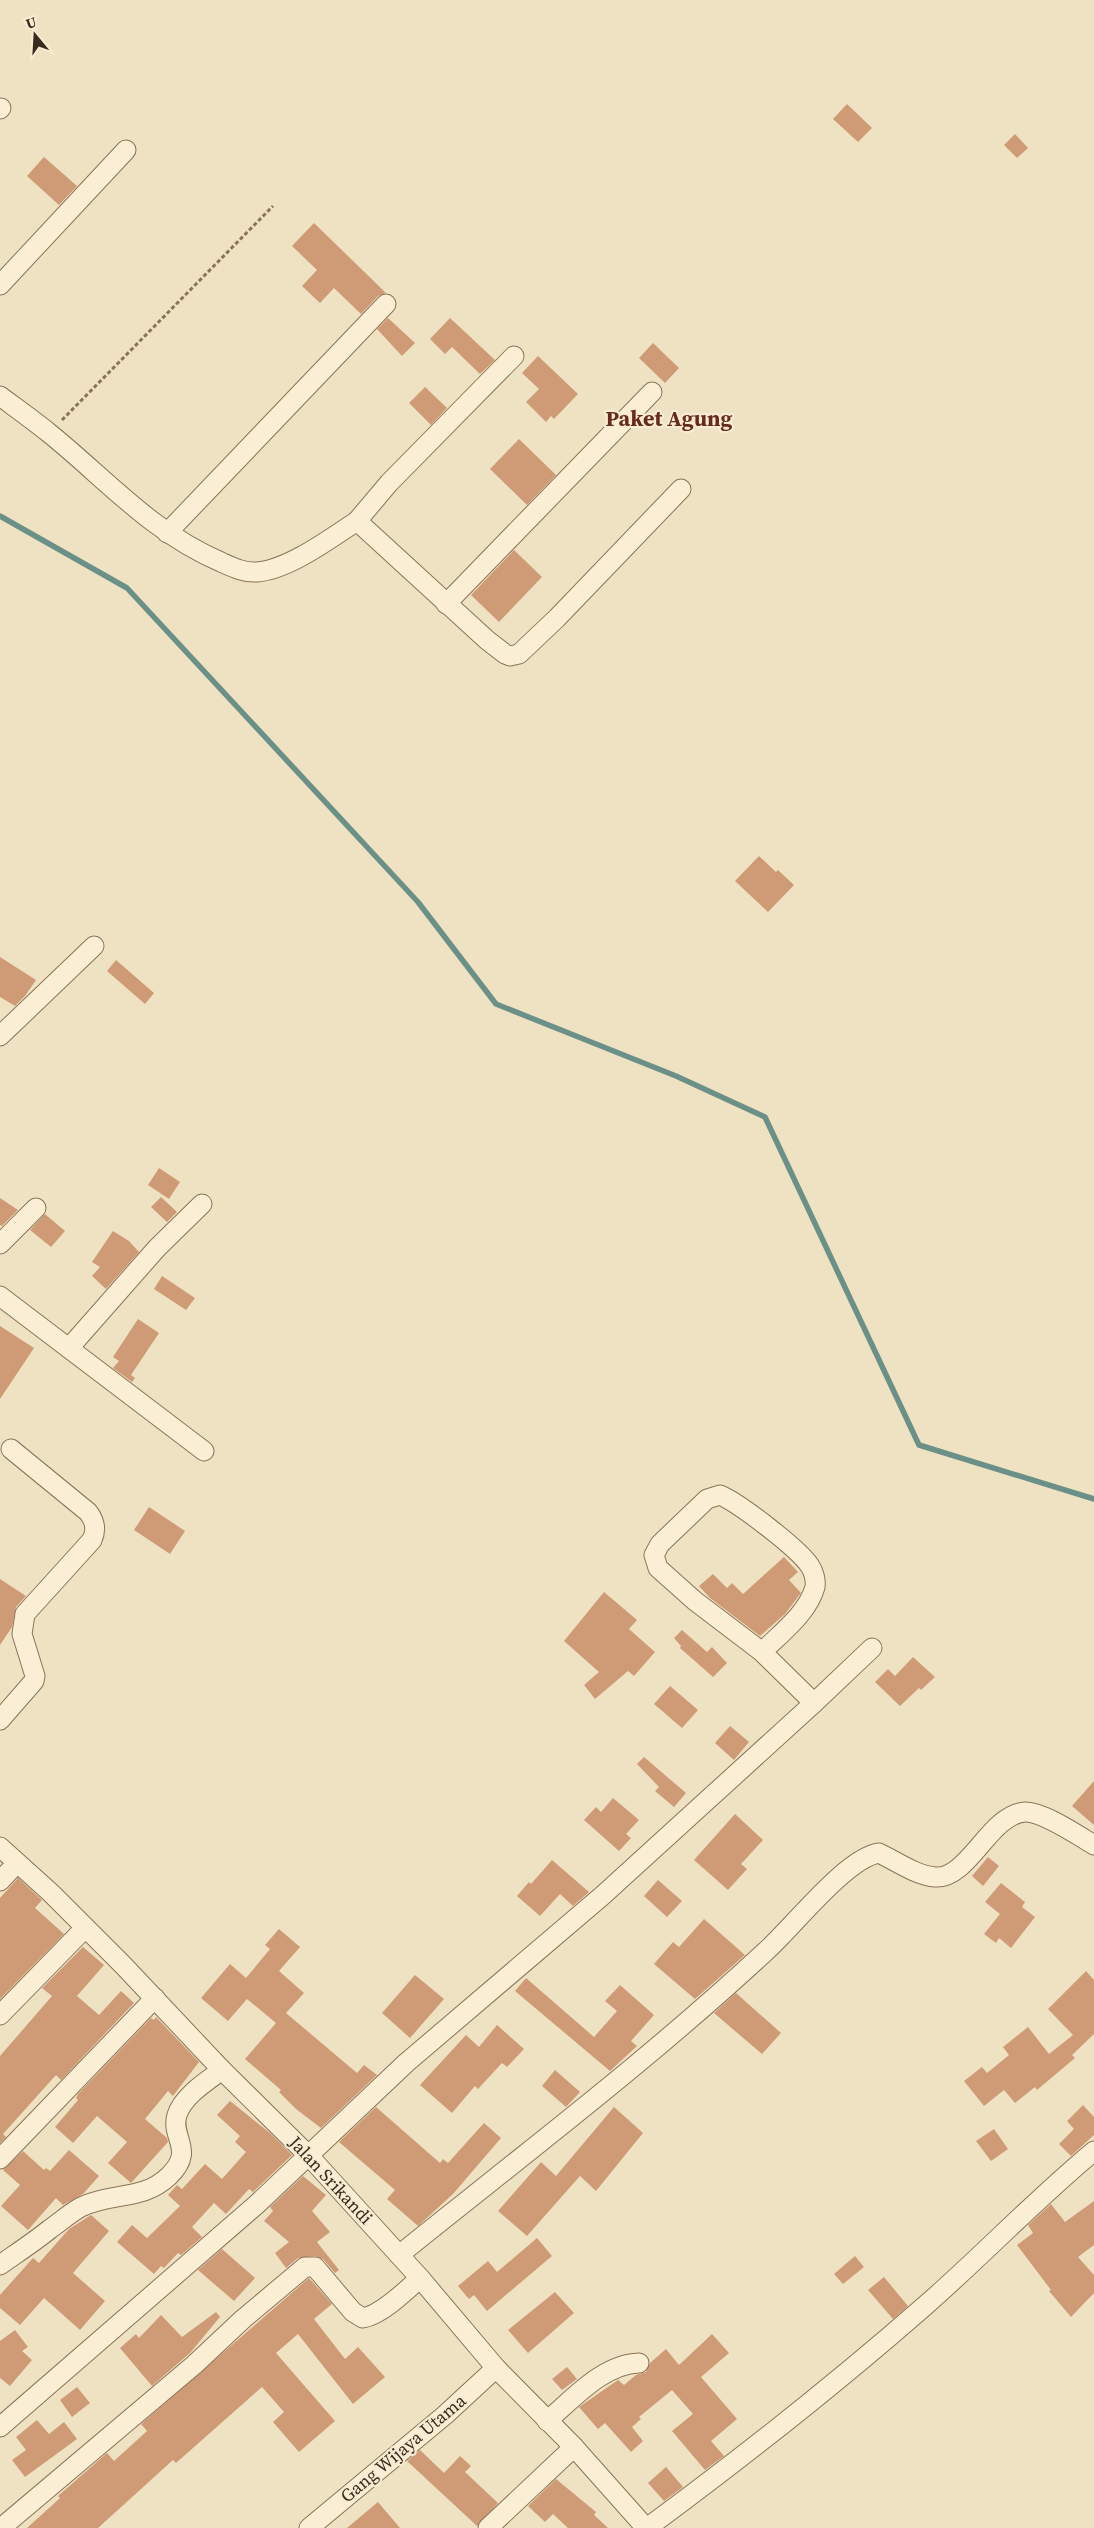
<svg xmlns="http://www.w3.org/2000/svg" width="1094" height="2528" viewBox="0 0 1094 2528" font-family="'Source Serif 4',serif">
<rect width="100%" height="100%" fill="#efe2c2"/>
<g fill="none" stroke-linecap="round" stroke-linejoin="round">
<path stroke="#6b9087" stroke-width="5.5" d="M0 516 127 588 418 902 496 1004 676 1076 765 1117 919 1445 1094 1499"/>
</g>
<g fill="#cf9b76">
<path d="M847 104 872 128 858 142 833 119Z"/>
<path d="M1015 134 1028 148 1017 158 1004 145Z"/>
<path d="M44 157 77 186 59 205 27 176Z"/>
<path d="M314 223 386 293 378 296 361 314 334 288 320 303 302 286 317 270 292 246Z"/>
<path d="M388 318 415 343 402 356 377 329Z"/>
<path d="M450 318 495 360 480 374 452 347 445 354 430 339Z"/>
<path d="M653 343 679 368 665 383 639 358Z"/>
<path d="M538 356 578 394 554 419 551 416 546 422 526 402 539 389 522 373Z"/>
<path d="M425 387 447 408 431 425 409 403Z"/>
<path d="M519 439 556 475 527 505 490 469Z"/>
<path d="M514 550 542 577 499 622 471 595Z"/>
<path d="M759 856 776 872 778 870 794 885 768 912 735 881Z"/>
<path d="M0 957 36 980 25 996 15 1006 0 997Z"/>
<path d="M116 960 154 993 145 1004 107 971Z"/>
<path d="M159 1168 180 1182 169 1199 148 1185Z"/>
<path d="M161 1197 177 1212 167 1222 151 1207Z"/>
<path d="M0 1198 18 1210 2 1226 0 1225Z"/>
<path d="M45 1214 65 1231 51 1247 30 1230Z"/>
<path d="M113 1231 129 1241 139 1252 106 1289 92 1276 100 1267 92 1262Z"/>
<path d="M162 1276 195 1298 186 1310 154 1289Z"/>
<path d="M138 1319 159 1333 131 1375 135 1378 132 1382 113 1368 119 1361 113 1357Z"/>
<path d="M0 1326 34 1348 0 1399Z"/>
<path d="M149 1507 185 1531 170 1554 134 1530Z"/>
<path d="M784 1557 798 1572 789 1580 801 1593 785 1614 760 1636 710 1598 699 1586 713 1574 727 1588 732 1583 743 1594Z"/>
<path d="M0 1579 26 1596 16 1607 12 1627 0 1645Z"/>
<path d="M604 1592 637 1620 629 1629 655 1652 634 1676 628 1671 595 1699 584 1685 599 1672 564 1641Z"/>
<path d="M682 1630 707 1652 712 1647 727 1663 713 1677 680 1648 681 1646 674 1638Z"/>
<path d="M913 1657 935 1677 921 1690 919 1688 900 1706 875 1682 888 1669 895 1676Z"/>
<path d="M670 1686 698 1710 682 1728 654 1704Z"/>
<path d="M730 1726 749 1742 734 1760 715 1743Z"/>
<path d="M644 1757 686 1793 674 1807 655 1791 659 1787 637 1764Z"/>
<path d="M1094 1781V1825L1072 1806Z"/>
<path d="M613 1798 639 1820 626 1834 631 1838 619 1851 584 1820 596 1807 601 1812Z"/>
<path d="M735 1814 763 1840 741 1864 747 1869 728 1890 694 1860Z"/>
<path d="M988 1857 999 1866 983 1886 972 1876Z"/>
<path d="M552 1860 589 1892 573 1906 560 1894 540 1916 517 1896 529 1882 531 1884Z"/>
<path d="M18 1878 42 1900 35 1908 64 1934 0 1999V1898Z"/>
<path d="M658 1880 682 1901 667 1917 644 1896Z"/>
<path d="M1001 1883 1025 1902 1022 1907 1035 1917 1011 1948 999 1938 996 1943 984 1934 1000 1914 985 1902Z"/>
<path d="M704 1919 745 1955 695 1999 654 1964 673 1942 679 1947Z"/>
<path d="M279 1929 300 1947 279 1971 304 1993 286 2013 357 2073 364 2065 377 2075 321 2128 296 2109 279 2092 281 2090 245 2059 276 2023 247 1999 228 2021 201 1998 230 1964 246 1978 270 1949 265 1945Z"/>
<path d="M83 1947 104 1965 77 1996 99 2015 121 1991 134 2003 61 2080 56 2075 3 2134 6 2137 0 2143V2056L52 1996 42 1988Z"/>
<path d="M1086 1971 1094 1980V2034L1072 2055 1075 2058 1037 2090 1035 2087 1015 2103 1004 2090 984 2106 964 2081 982 2067 987 2073 1009 2055 1003 2047 1028 2027 1049 2054 1073 2035 1048 2009Z"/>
<path d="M415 1975 444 1999 410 2038 382 2013Z"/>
<path d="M526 1978 594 2037 617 2011 605 2001 620 1985 654 2015 631 2041 637 2046 610 2071 515 1991Z"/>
<path d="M736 1993 781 2033 762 2054 714 2013Z"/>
<path d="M156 2017 199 2062 173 2096 168 2091 145 2119 167 2138 168 2142 131 2183 108 2163 127 2142 97 2116 73 2143 55 2127 78 2100 76 2098 78 2094 151 2018 154 2020Z"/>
<path d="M497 2025 524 2049 507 2067 502 2063 478 2089 475 2086 452 2113 420 2085 466 2035 479 2047Z"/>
<path d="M555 2070 580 2092 566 2107 542 2086Z"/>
<path d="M230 2101 270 2133 292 2155 253 2192 249 2189 226 2214 214 2203 192 2227 202 2237 181 2255 178 2253 164 2268 161 2266 154 2274 117 2242 132 2225 147 2238 180 2206 168 2195 177 2185 182 2189 205 2164 222 2179 246 2152 235 2142 240 2136 217 2115Z"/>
<path d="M1083 2105 1094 2117V2135L1071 2156 1059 2144 1074 2129 1067 2121Z"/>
<path d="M376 2107 440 2163 443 2159 448 2163 484 2123 501 2138 453 2194 418 2226 387 2199 395 2190 339 2142Z"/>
<path d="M614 2107 643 2133 596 2191 580 2176 527 2236 498 2211 541 2162 556 2176Z"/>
<path d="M994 2129 1008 2149 991 2161 976 2141Z"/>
<path d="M69 2150 99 2176 83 2194 63 2205 56 2198 28 2230 1 2206 20 2185 3 2170 23 2151 44 2170 46 2168 50 2171Z"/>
<path d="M303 2176 326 2195 312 2211 330 2232 317 2242 339 2270 335 2273 323 2259 315 2256 298 2258 286 2268 275 2253 289 2242 264 2221 273 2211 270 2207Z"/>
<path d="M1094 2201V2245L1078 2257 1094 2275V2293L1071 2317 1049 2291 1051 2290 1017 2245 1033 2233 1028 2225 1051 2204 1065 2222Z"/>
<path d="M91 2215 109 2231 73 2273 105 2301 80 2330 44 2298 20 2325 0 2308V2295L33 2258 39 2263 69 2229Z"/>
<path d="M537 2238 552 2256 487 2311 474 2295 469 2299 458 2286 488 2261 497 2272Z"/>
<path d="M222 2249 255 2278 234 2301 198 2270Z"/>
<path d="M855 2256 864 2267 843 2284 834 2274Z"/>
<path d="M884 2277 908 2306 893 2319 868 2290Z"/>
<path d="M309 2278 332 2304 314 2319 345 2359 358 2347 385 2377 353 2404 298 2334 276 2353 335 2421 299 2452 273 2422 284 2412 262 2387 176 2463 173 2460 98 2528H27L60 2498 58 2496 107 2453 114 2461 147 2431 141 2424Z"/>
<path d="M555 2292 574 2313 528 2353 508 2330Z"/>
<path d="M216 2312 220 2317 190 2353 152 2386 120 2348 136 2334 139 2338 161 2315 182 2337Z"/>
<path d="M15 2330 28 2347 22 2351 32 2360 10 2386 0 2378V2341Z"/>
<path d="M712 2334 729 2353 701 2377 737 2419 711 2441 724 2456 705 2470 672 2431 693 2414 672 2390 639 2417 641 2419 632 2427 643 2441 631 2452 605 2423 598 2429 579 2407 618 2380 624 2385 636 2375 646 2372 650 2363 666 2349 679 2365Z"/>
<path d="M567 2367 577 2379 562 2390 552 2379Z"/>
<path d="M77 2387 90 2403 72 2417 60 2400Z"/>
<path d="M37 2420 49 2434 64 2422 77 2439 25 2477 12 2460 26 2450 16 2437Z"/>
<path d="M420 2450 444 2473 460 2456 471 2466 465 2472 498 2503 477 2526 407 2461Z"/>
<path d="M666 2467 683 2487 664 2501 648 2483Z"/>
<path d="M556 2479 596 2512 594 2515 608 2528H568L553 2514 545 2522 528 2506Z"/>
<path d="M378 2502 400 2528H347Z"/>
</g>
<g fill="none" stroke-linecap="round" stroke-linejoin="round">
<g stroke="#8a7358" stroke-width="21">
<g id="minor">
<path d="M0 109 1 108"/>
<path d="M0 285 126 150"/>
<path d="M0 396C16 408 33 420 49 433 105 478 152 533 221 562 232 567 244 573 257 572 288 570 331 538 357 521L487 640 505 654 510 656 519 654 557 618 681 489"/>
<path d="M357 521 389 483 514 356"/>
<path d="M167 533 386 304"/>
<path d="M446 604 652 392"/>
<path d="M0 1036 94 946"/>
<path d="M0 1244 36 1208"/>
<path d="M0 1296 204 1451"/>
<path d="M69 1348 157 1248 202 1204"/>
<path d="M762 1652C780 1634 808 1613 815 1587 816 1581 814 1572 810 1566 799 1549 739 1503 720 1495L707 1499 660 1544 654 1555 658 1568 695 1601 762 1652 814 1703"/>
<path d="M0 1720 34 1681 35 1676 22 1634 25 1614 92 1540C97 1529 95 1521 88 1512L11 1449"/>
<path d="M0 1847 51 1893 123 1965 222 2070 309 2156 420 2278 496 2368 574 2447 646 2528"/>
<path d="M0 1881 17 1863"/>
<path d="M0 2015 85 1928"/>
<path d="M0 2159 155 1998"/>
<path d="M399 2255C523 2155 650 2059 766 1951 793 1927 846 1858 879 1853 896 1861 915 1875 935 1877 968 1880 990 1814 1025 1812 1042 1811 1079 1836 1094 1845"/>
<path d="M0 2265C17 2253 34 2242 50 2229 60 2222 70 2213 81 2207 112 2192 143 2201 169 2176 196 2150 170 2138 177 2115 183 2096 207 2081 222 2070"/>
<path d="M547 2421C573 2399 603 2364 639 2363"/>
<path d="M0 2427 256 2205 406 2063 602 1896 814 1703 872 1648"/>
<path d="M1 2528 194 2365 243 2319 305 2267H315L353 2312 363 2318C381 2315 407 2290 420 2278"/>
<path d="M309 2528 445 2415 496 2368"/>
<path d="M488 2528 574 2447"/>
<path d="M647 2528C743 2457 837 2383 927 2304 984 2254 1036 2199 1094 2151"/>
</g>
</g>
<path stroke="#8a7358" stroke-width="3" stroke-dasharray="4 2.5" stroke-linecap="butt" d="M62 420 273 206"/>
<use href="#minor" stroke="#faefd5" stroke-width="19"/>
</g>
<g text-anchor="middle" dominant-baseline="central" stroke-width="4.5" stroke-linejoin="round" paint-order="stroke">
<g font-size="18" fill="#392b1d" stroke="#f7ecd2">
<text transform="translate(331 2180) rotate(47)">Jalan Srikandi</text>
<text transform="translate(403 2448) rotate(-40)">Gang Wijaya Utama</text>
</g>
<g font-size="22" font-weight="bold" fill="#672b1b" stroke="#f7ecd2">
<text x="669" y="418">Paket Agung</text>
</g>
</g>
<g transform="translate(35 35) rotate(342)" stroke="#f7ecd2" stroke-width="4" paint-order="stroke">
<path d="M0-4L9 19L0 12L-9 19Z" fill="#392b1d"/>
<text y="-8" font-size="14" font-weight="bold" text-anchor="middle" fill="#392b1d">U</text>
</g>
</svg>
